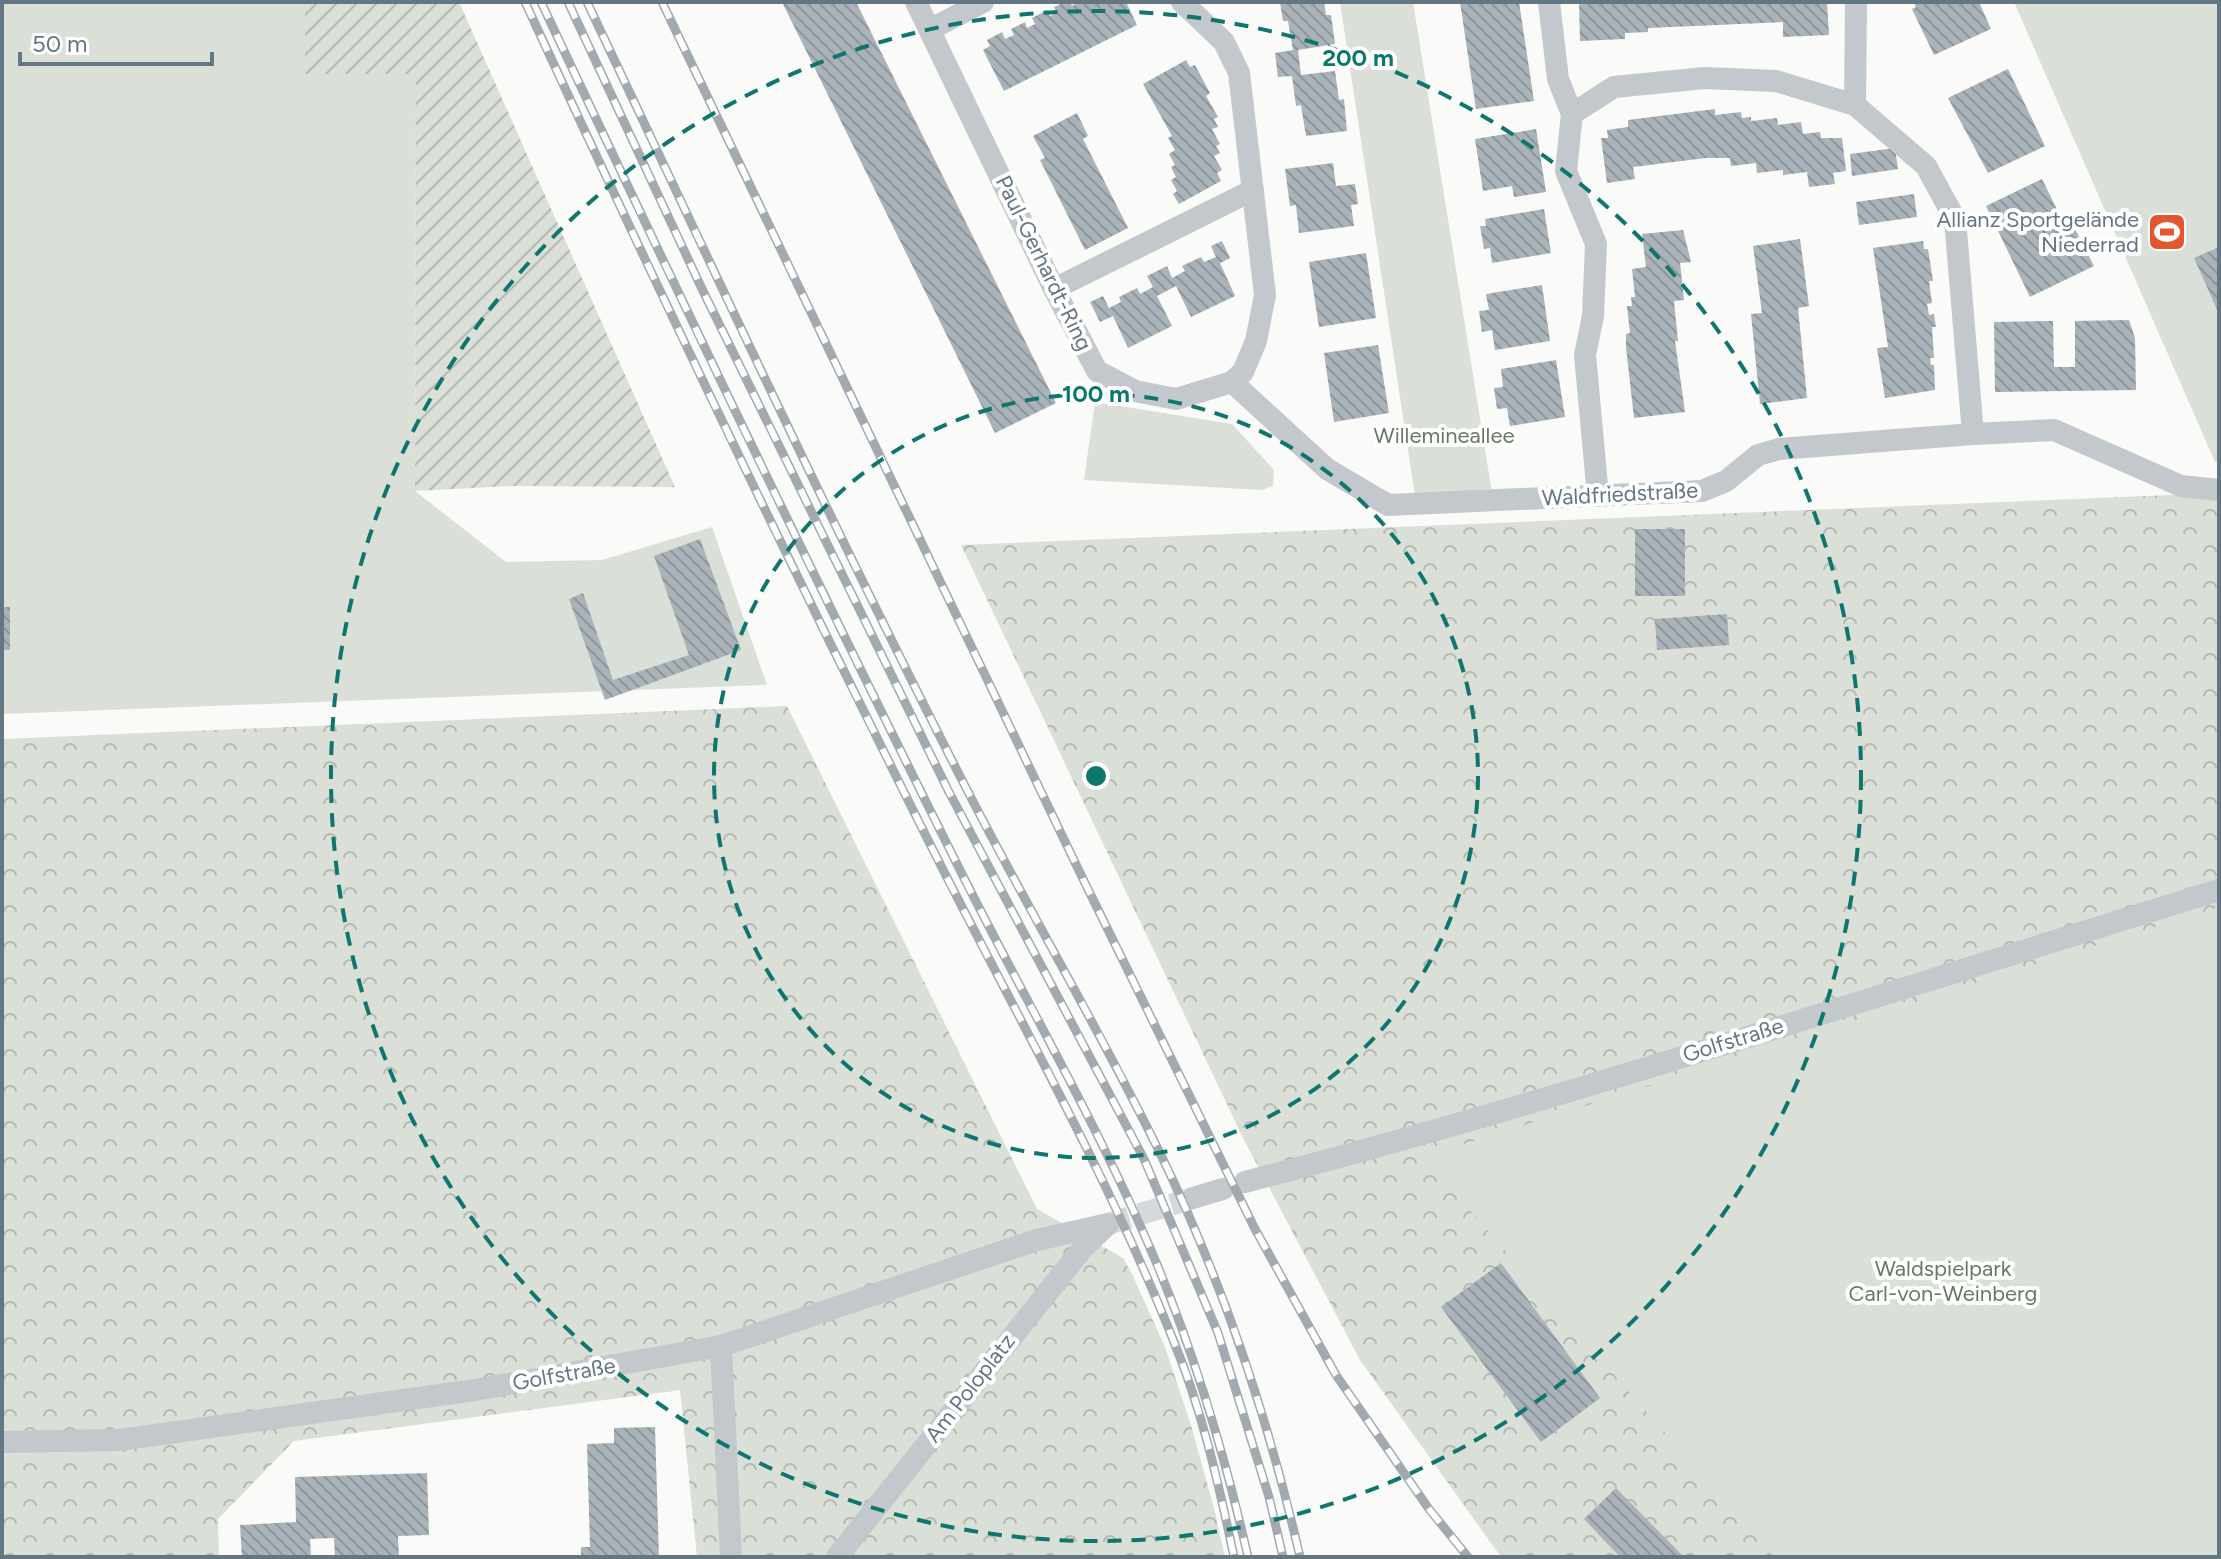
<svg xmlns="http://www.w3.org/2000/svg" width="2221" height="1559" viewBox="0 0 2221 1559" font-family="Figtree,sans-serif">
<defs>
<pattern id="forest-crowns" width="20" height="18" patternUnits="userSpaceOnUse" patternTransform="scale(2)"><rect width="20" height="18" fill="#dadfd7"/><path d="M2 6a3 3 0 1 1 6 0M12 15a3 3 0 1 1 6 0" fill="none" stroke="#b4b9b4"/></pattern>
<pattern id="garden-furrows" width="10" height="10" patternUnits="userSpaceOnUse" patternTransform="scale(2)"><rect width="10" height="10" fill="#dadfd7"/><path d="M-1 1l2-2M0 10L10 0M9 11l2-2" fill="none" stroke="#b4b9b4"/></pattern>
<pattern id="building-back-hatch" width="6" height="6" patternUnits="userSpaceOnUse" patternTransform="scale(2)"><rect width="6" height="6" fill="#aab3b9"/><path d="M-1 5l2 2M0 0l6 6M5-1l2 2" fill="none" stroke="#8e969c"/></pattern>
</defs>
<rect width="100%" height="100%" fill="#fafaf8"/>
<g fill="url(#forest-crowns)">
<path d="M2219 493V1557H1501L1360 1360 1244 1140 961 545Z"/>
<path d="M787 706 1037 1209 1123 1258 1132 1274 1165 1347 1191 1425 1214 1508 1225 1557H697L680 1390 294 1441 218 1519 219 1557H2V739Z"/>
</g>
<g fill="#dadfd7">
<path d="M2 2H305V74H416L415 491 506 562 602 560 712 527 767 685 2 714Z"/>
<path d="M1340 2H1413L1492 493 1415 496Z"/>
<path d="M2014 2H2219V462H2215Z"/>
<path d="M1095 402 1232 424 1274 470 1273 486 1262 490 1084 480Z"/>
<path d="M2219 907V1557H1774L1423 1157Z"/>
</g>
<path fill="url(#garden-furrows)" d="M305 2H459L675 487 512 486 415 491 416 74H305Z"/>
<g fill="url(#building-back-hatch)">
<path d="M782 2H856L1056 403 995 433Z"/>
<path d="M1065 2H1070L1072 6 1079 2H1126L1137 25 1004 91 983 50 990 46 987 40 1002 32 1005 39 1014 35 1011 29 1025 22 1027 28 1035 24 1032 18 1047 10 1050 16 1057 13 1054 7Z"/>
<path d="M1280 2H1324L1326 15H1331L1335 44 1298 50 1301 75 1335 71 1339 100 1344 99 1347 131 1306 136 1301 105 1296 106 1292 76 1278 77 1275 53 1293 50 1288 21H1283Z"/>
<path d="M1460 2H1519L1534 101 1476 109Z"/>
<path d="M1579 2H1827L1829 35 1783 37V22L1648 28V32L1625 33V39L1580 41Z"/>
<path d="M1914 2H1979L1991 29 1934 55 1912 9 1916 7Z"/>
<path d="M1186 60 1190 67 1195 65 1210 93 1206 96 1218 117 1214 119 1218 127 1212 129 1220 144 1216 146 1220 153 1214 156 1222 170 1217 173 1221 181 1179 204 1173 194 1177 191 1171 180 1176 177 1171 167 1175 165 1169 154 1175 150 1168 138 1172 136 1143 84Z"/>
<path d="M2008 69 2045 146 1988 173 1948 98Z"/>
<path d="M1715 109V115L1741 112 1742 118 1751 117V121L1777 118 1778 125 1801 122 1803 134 1820 132 1821 138H1842L1846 171 1833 173 1835 184 1809 187 1807 172 1783 175V170L1757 173 1756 163 1731 166 1730 158H1706L1633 167 1635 179 1607 183 1601 138H1608L1607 130 1628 127V120Z"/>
<path d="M1077 113 1088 136 1083 139 1128 228 1085 250 1040 160 1045 158 1033 136Z"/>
<path d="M1536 129 1546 192 1514 197 1512 186 1483 191 1475 139Z"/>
<path d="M1895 148 1898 169 1852 176 1850 154Z"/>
<path d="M1333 163 1336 186 1355 184 1358 204 1351 205 1354 226 1299 233 1296 205 1290 206 1285 169Z"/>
<path d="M2042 179 2065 226 2072 223 2094 266 2030 297 1986 206Z"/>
<path d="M1914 194 1917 217 1859 225 1856 202Z"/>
<path d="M1544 209 1551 253 1492 263 1490 248 1484 249 1480 226H1486L1485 219Z"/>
<path d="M1683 230 1691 262 1680 263 1684 300 1674 301 1678 341H1675L1685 412 1634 418 1626 347V334L1630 333 1627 306H1632L1631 297H1635L1632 269 1646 267 1642 234Z"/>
<path d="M1800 239 1809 306 1798 308 1807 398 1760 404 1751 314 1762 313 1753 246Z"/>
<path d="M1222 241 1230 258 1220 263 1235 296 1191 317 1176 286 1157 296 1172 326 1128 348 1113 316 1100 322 1090 302 1103 296 1109 308 1121 302 1119 297 1137 288 1140 294 1153 287 1147 276 1167 266 1172 278 1185 271 1182 266 1201 257 1204 262 1216 257 1211 246Z"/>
<path d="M1923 241 1924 249H1928L1933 281H1929L1932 303 1927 304 1929 315 1934 314 1936 327H1932L1934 358H1930L1931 365H1934L1935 390 1885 398 1877 348 1888 347 1873 248Z"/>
<path d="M2219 247V314L2194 258Z"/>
<path d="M1366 253 1376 318 1319 327 1309 262Z"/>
<path d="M1542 285 1550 341 1495 350 1492 330 1482 332 1479 311 1489 310 1486 294Z"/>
<path d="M2129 320 2135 338 2136 390 1995 392 1994 322 2053 321 2054 367H2075V321Z"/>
<path d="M1378 345 1389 413 1334 422 1324 353Z"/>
<path d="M1556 360 1565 417 1510 426 1507 408 1497 409 1494 388 1503 387 1501 369Z"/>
<rect x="1635" y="529" width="50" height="67"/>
<path d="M700 539 741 650 605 700 569 599 583 593 613 680 689 655 654 556Z"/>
<rect x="2" y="607" width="8" height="43"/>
<path d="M1727 614 1729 645 1657 650 1655 619Z"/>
<path d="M1501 1263 1600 1398 1541 1442 1441 1307Z"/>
<path d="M655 1427 659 1557H581V1547H590L587 1444 614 1443V1428Z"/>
<path d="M427 1473 429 1535 398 1536 399 1557H335L334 1538 310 1539 311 1557H242L240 1525 296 1522 295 1477Z"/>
<path d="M1616 1488 1684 1557H1620L1584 1519Z"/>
</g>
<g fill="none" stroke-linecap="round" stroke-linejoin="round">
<path stroke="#d5d9db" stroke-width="22" stroke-dasharray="22 11" stroke-linecap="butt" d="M1108 1224 1193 1198"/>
<g stroke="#c3c8cc" stroke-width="22">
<path d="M916 2 1054 289 1097 371 1135 391 1176 399 1232 382 1243 372 1256 341 1265 295 1239 73 1224 42 1182 2"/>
<path d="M1549 2 1558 79 1572 114"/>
<path d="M931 29 983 2"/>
<path d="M1855 105 1856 2"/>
<path d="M1054 289 1253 190"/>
<path d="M1232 382 1327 469 1388 505 1702 491 1726 481 1758 455 1779 449 1973 434 2054 430 2181 486 2219 490"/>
<path d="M1598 496 1585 355 1593 316 1596 244 1566 171 1572 114 1614 87 1705 78 1776 81 1855 105 1926 166 1955 219 1973 434"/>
<path d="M1245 1182C1573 1097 1896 989 2219 890"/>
<path d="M1193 1198 1223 1189"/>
<path d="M721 1346 731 1557"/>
<path d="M2 1442 119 1440 475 1390 721 1346 1037 1240 1108 1224"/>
<path d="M837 1557 1083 1248 1108 1224"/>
</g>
<g stroke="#a2aab0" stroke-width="9">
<g id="rail">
<path d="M525 2C655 284 789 563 928 840 1011 1006 1105 1168 1174 1342 1202 1410 1219 1485 1234 1557"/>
<path d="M541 2C675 287 811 572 952 854 1019 990 1097 1121 1156 1262 1196 1358 1225 1456 1248 1557"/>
<path d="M568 2 703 291 949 792 1144 1159 1218 1333 1269 1497 1283 1557"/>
<path d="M587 2C711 264 833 528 965 786 1028 909 1098 1027 1159 1151 1222 1280 1268 1417 1300 1557"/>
<path d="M662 2 1083 879 1255 1229 1336 1375 1429 1509 1468 1557"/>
</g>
</g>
<use href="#rail" stroke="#fff" stroke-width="6" stroke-dasharray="18" stroke-linecap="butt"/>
</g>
<g fill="none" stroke="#0f766e" stroke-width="4" stroke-dasharray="14 10">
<circle cx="1096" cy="776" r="382"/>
<circle cx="1096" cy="776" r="765"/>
</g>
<defs>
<g id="stadium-square" transform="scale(2)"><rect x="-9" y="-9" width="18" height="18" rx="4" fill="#e4572e" stroke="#fff"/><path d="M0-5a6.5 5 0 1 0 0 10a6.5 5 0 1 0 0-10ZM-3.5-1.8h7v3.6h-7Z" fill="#fff"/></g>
</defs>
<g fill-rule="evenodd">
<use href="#stadium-square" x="2167" y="232"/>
</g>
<g text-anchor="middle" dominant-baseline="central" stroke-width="8" stroke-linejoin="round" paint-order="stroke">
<g font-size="22" fill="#657683" stroke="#fff" text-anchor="end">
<text x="2139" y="219">Allianz Sportgelände<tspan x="2139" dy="25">Niederrad</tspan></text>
</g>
<g font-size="22" fill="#657683" stroke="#fff">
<text transform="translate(1044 263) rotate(64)">Paul-Gerhardt-Ring</text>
<text transform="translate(1620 494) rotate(-3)">Waldfriedstraße</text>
<text transform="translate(1733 1040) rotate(-17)">Golfstraße</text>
<text transform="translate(564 1374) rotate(-10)">Golfstraße</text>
<text transform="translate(970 1388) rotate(-52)">Am Poloplatz</text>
</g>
<g font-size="22" fill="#687a64" stroke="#fff">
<text x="1444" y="435">Willemineallee</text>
<text x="1943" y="1268">Waldspielpark<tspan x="1943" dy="25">Carl-von-Weinberg</tspan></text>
</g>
</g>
<circle cx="1096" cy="776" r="12" fill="#0f766e" stroke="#fff" stroke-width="4"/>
<g font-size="24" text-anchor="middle" font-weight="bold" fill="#0f766e" stroke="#fff" stroke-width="8" stroke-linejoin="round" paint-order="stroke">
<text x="1358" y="66">200 m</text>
<text x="1096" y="402">100 m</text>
</g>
<rect width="2221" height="1559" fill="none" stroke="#657683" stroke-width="8"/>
<path d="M20 52v12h192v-12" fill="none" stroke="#657683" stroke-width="4"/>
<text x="32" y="52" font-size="24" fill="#657683" stroke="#ffffff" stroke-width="6" paint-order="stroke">50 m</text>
</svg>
